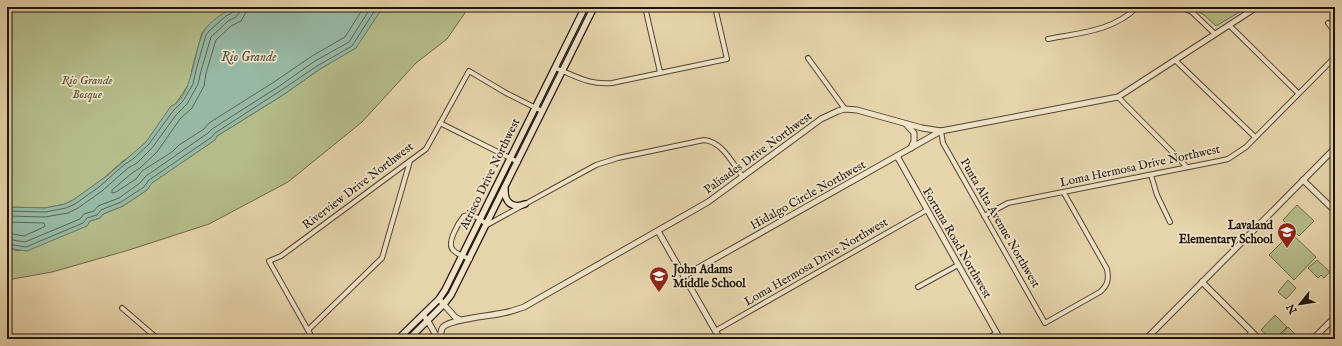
<svg xmlns="http://www.w3.org/2000/svg" width="1342" height="346" viewBox="0 0 1342 346" font-family="'IM FELL English',serif">
<rect width="100%" height="100%" fill="#e6d4ab"/>
<filter id="stains"><feTurbulence type="fractalNoise" baseFrequency=".005" numOctaves="4"/><feColorMatrix values="0 0 0 0 .2 0 0 0 0 .09 0 0 0 0 .02 0 0 0 .5 -.17"/></filter>
<radialGradient id="worn" r=".72"><stop offset=".6" stop-color="#630" stop-opacity="0"/><stop offset="1" stop-color="#630" stop-opacity=".3"/></radialGradient>
<g fill="#b4bd8a" stroke="#6a684a">
<path d="M7 7H235L215 20 206 28 202 33 192 69 190 82 179 99 146 142 131 156 123 161 97 184 73 200 65 204 45 208 7 207Z"/>
<path d="M383 7H469L447 39 416 63 362 122 288 182 209 224 129 250 52 272 7 280V248L18 251 86 226 90 221 100 218 103 214 123 206 147 190 151 183 215 140 217 136 283 95 320 69 355 48Z"/>
<path d="M1190 7H1248L1216 26 1204 15Z"/>
<path d="M1297 205 1314 221 1299 236 1283 220Z"/>
<path d="M1291 233 1316 257 1294 280 1269 255Z"/>
<path d="M1317 260 1330 272 1324 278 1321 275 1318 278 1308 268Z"/>
<path d="M1288 280 1296 288 1286 299 1278 292Z"/>
<path d="M1275 315 1287 327 1275 339H1271L1261 330Z"/>
<path d="M1288 327 1298 337 1296 339H1277Z"/>
</g>
<path fill="#97b9a4" stroke="#687767" d="M235 7H383L356 48 320 69 283 95 217 136 215 140 152 183 147 190 123 206 103 214 100 218 90 221 87 226 27 251 7 248V207L45 208 65 204 73 200 108 175 146 142 171 106C192 100 194 48 204 31 209 22 225 11 235 7Z"/>
<g fill="none" stroke-linecap="round" stroke-linejoin="round">
<g stroke="#5c6658" stroke-width="1">
<path d="M247 7 245 14 241 21 231 26 216 40 206 73 204 86 192 108 180 119 157 152 140 168 132 173 112 190V193L116 192 136 179 142 171 172 152 179 145 204 129 209 123 274 82 312 56 345 37 364 7"/>
<path d="M7 211 45 212 66 208 75 204 99 187 125 164 133 159 149 144 173 111 183 101 193 84 196 70 206 35 209 31 226 16 232 13 235 7"/>
<path d="M7 216 45 217 68 213 78 208 102 191 128 168 137 163 152 148 176 115 187 104 198 84 201 71 211 37 228 21 236 17 239 13 241 7"/>
<path d="M7 222 44 223 45 225 44 227 24 236 7 233"/>
<path d="M7 239 25 242 80 219 84 214 94 211 98 206 119 198 140 183 146 176 208 133 212 129 278 87 315 61 349 42 371 7"/>
<path d="M7 244 26 247 83 223 87 218 97 215 101 210 121 202 144 187 149 180 212 137 215 133 280 91 317 66 352 46 377 7"/>
</g>
<g stroke="#524333" stroke-width="6">
<g id="minor">
<path d="M645 7 660 72"/>
<path d="M1180 7 1192 12 1215 34"/>
<path d="M1328 23 1335 32"/>
<path d="M1229 25 1298 93"/>
<path d="M1048 39C1079 33 1114 31 1137 7"/>
<path d="M808 58 845 109"/>
<path d="M1175 60 1255 137"/>
<path d="M555 68C576 76 588 85 612 83L727 59 715 7"/>
<path d="M1118 97 1187 167"/>
<path d="M440 123 518 162"/>
<path d="M941 131 943 143 1045 323 1100 292C1108 285 1109 279 1107 269L1064 193"/>
<path d="M1151 175 1157 195 1170 222"/>
<path d="M984 216 1008 203 1219 161 1228 159 1246 147 1335 57"/>
<path d="M470 259C464 257 457 254 453 250 446 243 459 222 464 216 473 213 481 219 487 225L596 165 618 158 704 140C723 142 732 163 743 177"/>
<path d="M918 287 958 265"/>
<path d="M122 308 158 339"/>
<path d="M308 330 382 258 410 161"/>
<path d="M715 331 927 210"/>
<path d="M313 339 269 261 281 256 426 149 469 71 506 93 542 111"/>
<path d="M986 339 997 333"/>
<path d="M1245 339 1252 332"/>
</g>
</g>
<g stroke="#524333" stroke-width="7">
<g id="tertiary">
<path d="M906 124 914 133V141L911 148"/>
<path d="M897 156 1000 339"/>
<path d="M1303 180 1335 211"/>
<path d="M658 231 720 339"/>
<path d="M684 276 941 131"/>
<path d="M1202 282 1259 339"/>
<path d="M439 299 455 317 460 320"/>
<path d="M423 315 428 321 438 339"/>
<path d="M440 339C441 335 440 331 443 327 451 319 491 316 503 313 511 312 517 309 524 307L708 202 821 119 838 111 845 109 857 110 922 128 941 131 1118 97 1257 7"/>
<path d="M1146 339 1335 148"/>
<path d="M1313 339 1335 317"/>
</g>
</g>
<g stroke="#21130b" stroke-width="8">
<g id="secondary">
<path d="M505 189C504 202 512 209 525 204"/>
<path d="M398 339 439 299 445 290 585 7"/>
<path d="M409 339 444 304 451 295 594 7"/>
</g>
</g>
<use href="#minor" stroke="#efe3c8" stroke-width="4"/>
<use href="#tertiary" stroke="#efe3c8" stroke-width="5"/>
<use href="#secondary" stroke="#efe3c8" stroke-width="5.5"/>
</g>
<defs>
<g id="school-pin" transform="scale(1)"><path d="M0 17L-7.5 6A9.5 9.5 0 1 1 7.5 6Z" fill="#8f2418" stroke="#efe3c8"/><path d="M0-5L7-2L0 1L-7-2ZM-4 1L0 2.5L4 1V4Q0 6-4 4Z" fill="#fff"/></g>
</defs>
<g fill-rule="evenodd">
<use href="#school-pin" x="1287" y="232"/>
<use href="#school-pin" x="659" y="276"/>
</g>
<g text-anchor="middle" dominant-baseline="central" stroke-width="3.5" stroke-linejoin="round" paint-order="stroke">
<g font-size="12" font-style="italic" fill="#544e37" stroke="#efe3c8">
<text x="87" y="80">Rio Grande<tspan x="87" dy="14">Bosque</tspan></text>
</g>
<g font-size="12" fill="#21130b" stroke="#efe3c8">
<text transform="translate(758 153) rotate(-36)">Palisades Drive Northwest</text>
<text transform="translate(1140 166) rotate(-12)">Loma Hermosa Drive Northwest</text>
<text transform="translate(490 174) rotate(-64)">Atrisco Drive Northwest</text>
<text transform="translate(358 186) rotate(-37)">Riverview Drive Northwest</text>
<text transform="translate(808 195) rotate(-29)">Hidalgo Circle Northwest</text>
<text transform="translate(1000 223) rotate(60)">Punta Alta Avenue Northwest</text>
<text transform="translate(957 243) rotate(60)">Fortuna Road Northwest</text>
<text transform="translate(816 262) rotate(-30)">Loma Hermosa Drive Northwest</text>
</g>
<g font-size="12" font-weight="bold" fill="#21130b" stroke="#efe3c8" text-anchor="end">
<text x="1273" y="225">Lavaland<tspan x="1273" dy="14">Elementary School</tspan></text>
<text x="673" y="269" text-anchor="start">John Adams<tspan x="673" dy="14">Middle School</tspan></text>
</g>
<g font-size="13" font-style="italic" fill="#4a4d41" stroke="#efe3c8">
<text x="249" y="57">Rio Grande</text>
</g>
</g>
<rect width="1342" height="346" fill="none" stroke="#e6d4ab" stroke-width="24"/>
<rect x="8" y="8" width="1326" height="330" fill="none" stroke="#21130b" stroke-width="2"/>
<rect x="12" y="12" width="1318" height="322" fill="none" stroke="#21130b"/>
<g transform="translate(1300 304) rotate(240)" stroke="#efe3c8" stroke-width="3" paint-order="stroke">
<path d="M0-3L7 15L0 10L-7 15Z" fill="#21130b"/>
<text y="-6" font-size="11" font-weight="bold" text-anchor="middle" fill="#21130b">N</text>
</g>
<rect width="100%" height="100%" filter="url(#stains)"/>
<rect width="100%" height="100%" fill="url(#worn)"/>
</svg>
